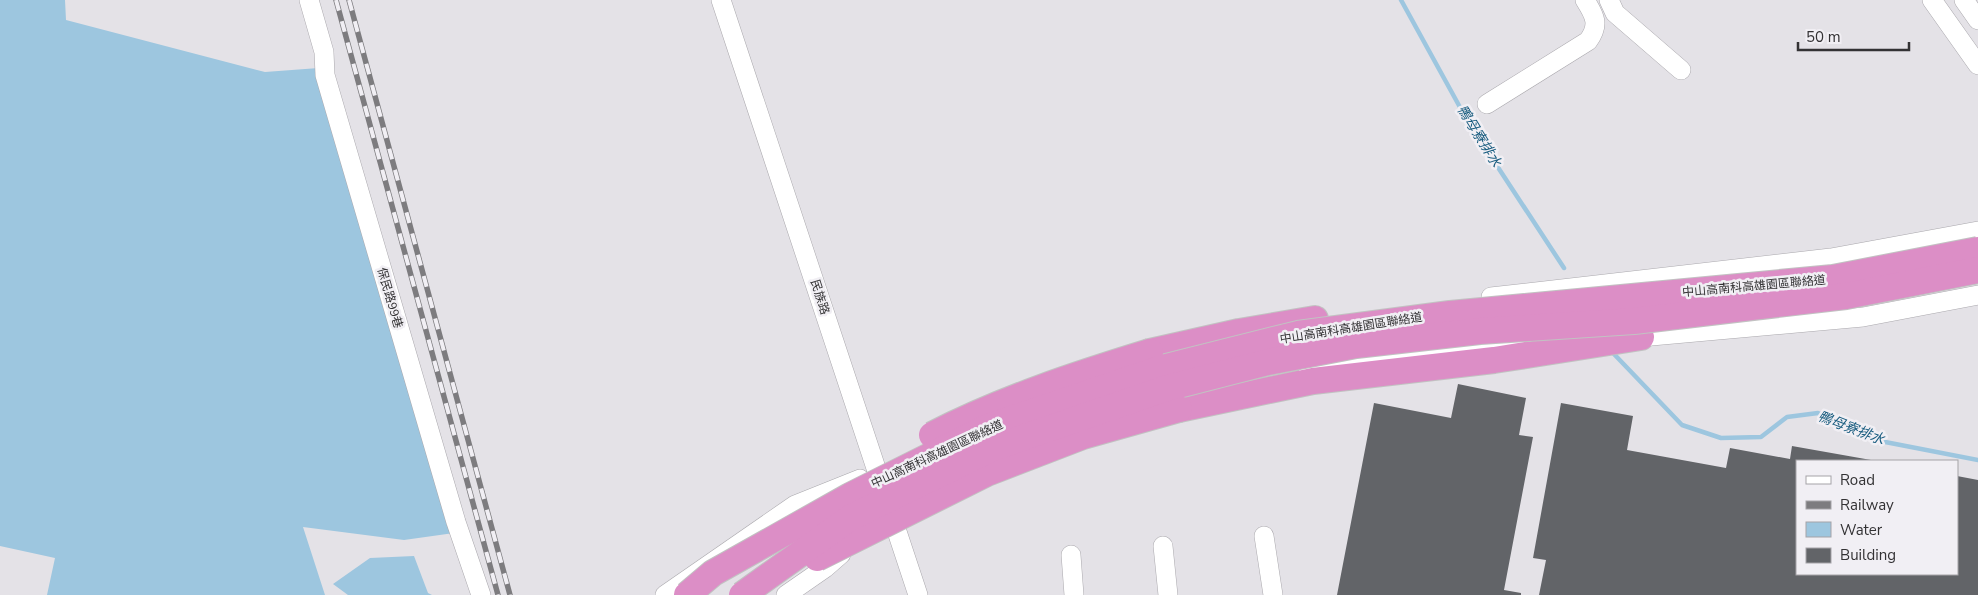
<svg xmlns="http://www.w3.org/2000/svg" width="1978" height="595" viewBox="0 0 1978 595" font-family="'Nunito Sans','Noto Sans TC',sans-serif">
<rect width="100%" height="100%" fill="#e4e2e7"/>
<g fill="#9dc6df">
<path d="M0 0H65L66 20 265 72 332 67 454 533 404 540 303 527 325 595H47L55 558 0 546Z"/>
<path d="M414 556 428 593 432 595H348L333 584 370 558Z"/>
</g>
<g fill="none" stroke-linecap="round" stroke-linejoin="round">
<g stroke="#9dc6df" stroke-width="4.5">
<path d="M1401 0 1467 120 1564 268"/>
<path d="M1613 353 1682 425 1721 438 1761 437 1787 417 1818 413 1880 441 1978 460"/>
</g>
</g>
<g fill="#626468">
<path d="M1458 384 1526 398 1519 435 1533 437 1504 590 1521 593V595H1337L1374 403 1451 418Z"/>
<path d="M1561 403 1633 416 1627 450 1726 468 1730 448 1790 459 1792 446 1871 460 1797 461V574H1957V476L1978 480V595H1539L1546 560 1533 558Z"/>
</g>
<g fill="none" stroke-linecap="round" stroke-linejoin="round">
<g stroke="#aaa8ad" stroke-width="20">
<g id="minor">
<path d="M309 0 324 52 325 75 456 522 481 595"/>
<path d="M721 0 918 595"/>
<path d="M1609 0 1615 13 1681 70"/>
<path d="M1932 0 1978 65"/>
<path d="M1964 0 1978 20"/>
<path d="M1487 104 1588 41C1600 25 1595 16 1585 0"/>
<path d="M1491 297 1831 258 1978 231"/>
<path d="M1629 338 1863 317 1978 295"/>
<path d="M1308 367 1352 360 1552 340"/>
<path d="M1264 536 1273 595"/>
<path d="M1163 546 1168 595"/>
<path d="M1071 555 1074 595"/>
<path d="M665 595 795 505 860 479"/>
<path d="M786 595 825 568 841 554"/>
</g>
</g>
<g stroke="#c2c2c2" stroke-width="28">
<g id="highway">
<path d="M1150 352 1239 332 1315 319"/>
<path d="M1179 409 1313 381 1494 360 1641 337"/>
</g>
</g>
<use href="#minor" stroke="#fff" stroke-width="19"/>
<use href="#highway" stroke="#dc8ec6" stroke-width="26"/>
<g stroke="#7d7c7f" stroke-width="5.5">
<g id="rail">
<path d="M336 0 498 595"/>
<path d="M349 0 510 595"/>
</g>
</g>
<use href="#rail" stroke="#f1eff4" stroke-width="4" stroke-dasharray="11" stroke-linecap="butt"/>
<g stroke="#c2c2c2" stroke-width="28" stroke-linecap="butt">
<g id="highway-bridge">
<path d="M932 435C1002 399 1075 375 1150 352"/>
<path d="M817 558 987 473 1083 436 1179 409"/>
<path d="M687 595 713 573 850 496 988 427 1162 368 1298 334 1450 314 1833 278 1978 250"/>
<path d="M742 595 850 518 993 448 1167 388 1268 362 1356 345 1480 331 1634 321 1846 296 1978 270"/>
</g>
</g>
<use href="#highway-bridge" stroke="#dc8ec6" stroke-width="26"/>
</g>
<g text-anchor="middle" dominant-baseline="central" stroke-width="5" stroke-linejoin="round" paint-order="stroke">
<g font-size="12" fill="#333234" stroke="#f1eff4">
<text transform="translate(1754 286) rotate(-5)">中山高南科高雄園區聯絡道</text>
<text transform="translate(820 297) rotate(72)">民族路</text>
<text transform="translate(390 298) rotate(74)">保民路99巷</text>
<text transform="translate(1351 328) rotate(-9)">中山高南科高雄園區聯絡道</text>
<text transform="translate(937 454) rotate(-25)">中山高南科高雄園區聯絡道</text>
</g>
<g font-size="14" font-style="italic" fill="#185c7f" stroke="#f1eff4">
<text transform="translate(1479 136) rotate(58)">鴨母寮排水</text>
<text transform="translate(1851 428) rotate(21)">鴨母寮排水</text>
</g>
</g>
<rect x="1796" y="460" width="162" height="115" fill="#f1eff4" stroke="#a5a3a7"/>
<rect x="1806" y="476" width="25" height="8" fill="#ffffff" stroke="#a5a3a7"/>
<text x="1840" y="485" font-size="15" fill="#333234">Road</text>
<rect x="1806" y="501" width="25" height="8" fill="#7d7c7f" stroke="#a5a3a7"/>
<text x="1840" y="510" font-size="15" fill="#333234">Railway</text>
<rect x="1806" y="522" width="25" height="15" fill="#9dc6df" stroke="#a5a3a7"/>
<text x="1840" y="535" font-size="15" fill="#333234">Water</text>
<rect x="1806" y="548" width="25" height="15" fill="#626468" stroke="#a5a3a7"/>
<text x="1840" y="560" font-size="15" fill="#333234">Building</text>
<path d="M1798 42v8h111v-8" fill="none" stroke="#333234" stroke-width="2.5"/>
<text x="1806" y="42" font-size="15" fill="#333234" stroke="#f1eff4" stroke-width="4" paint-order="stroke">50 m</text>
</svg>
